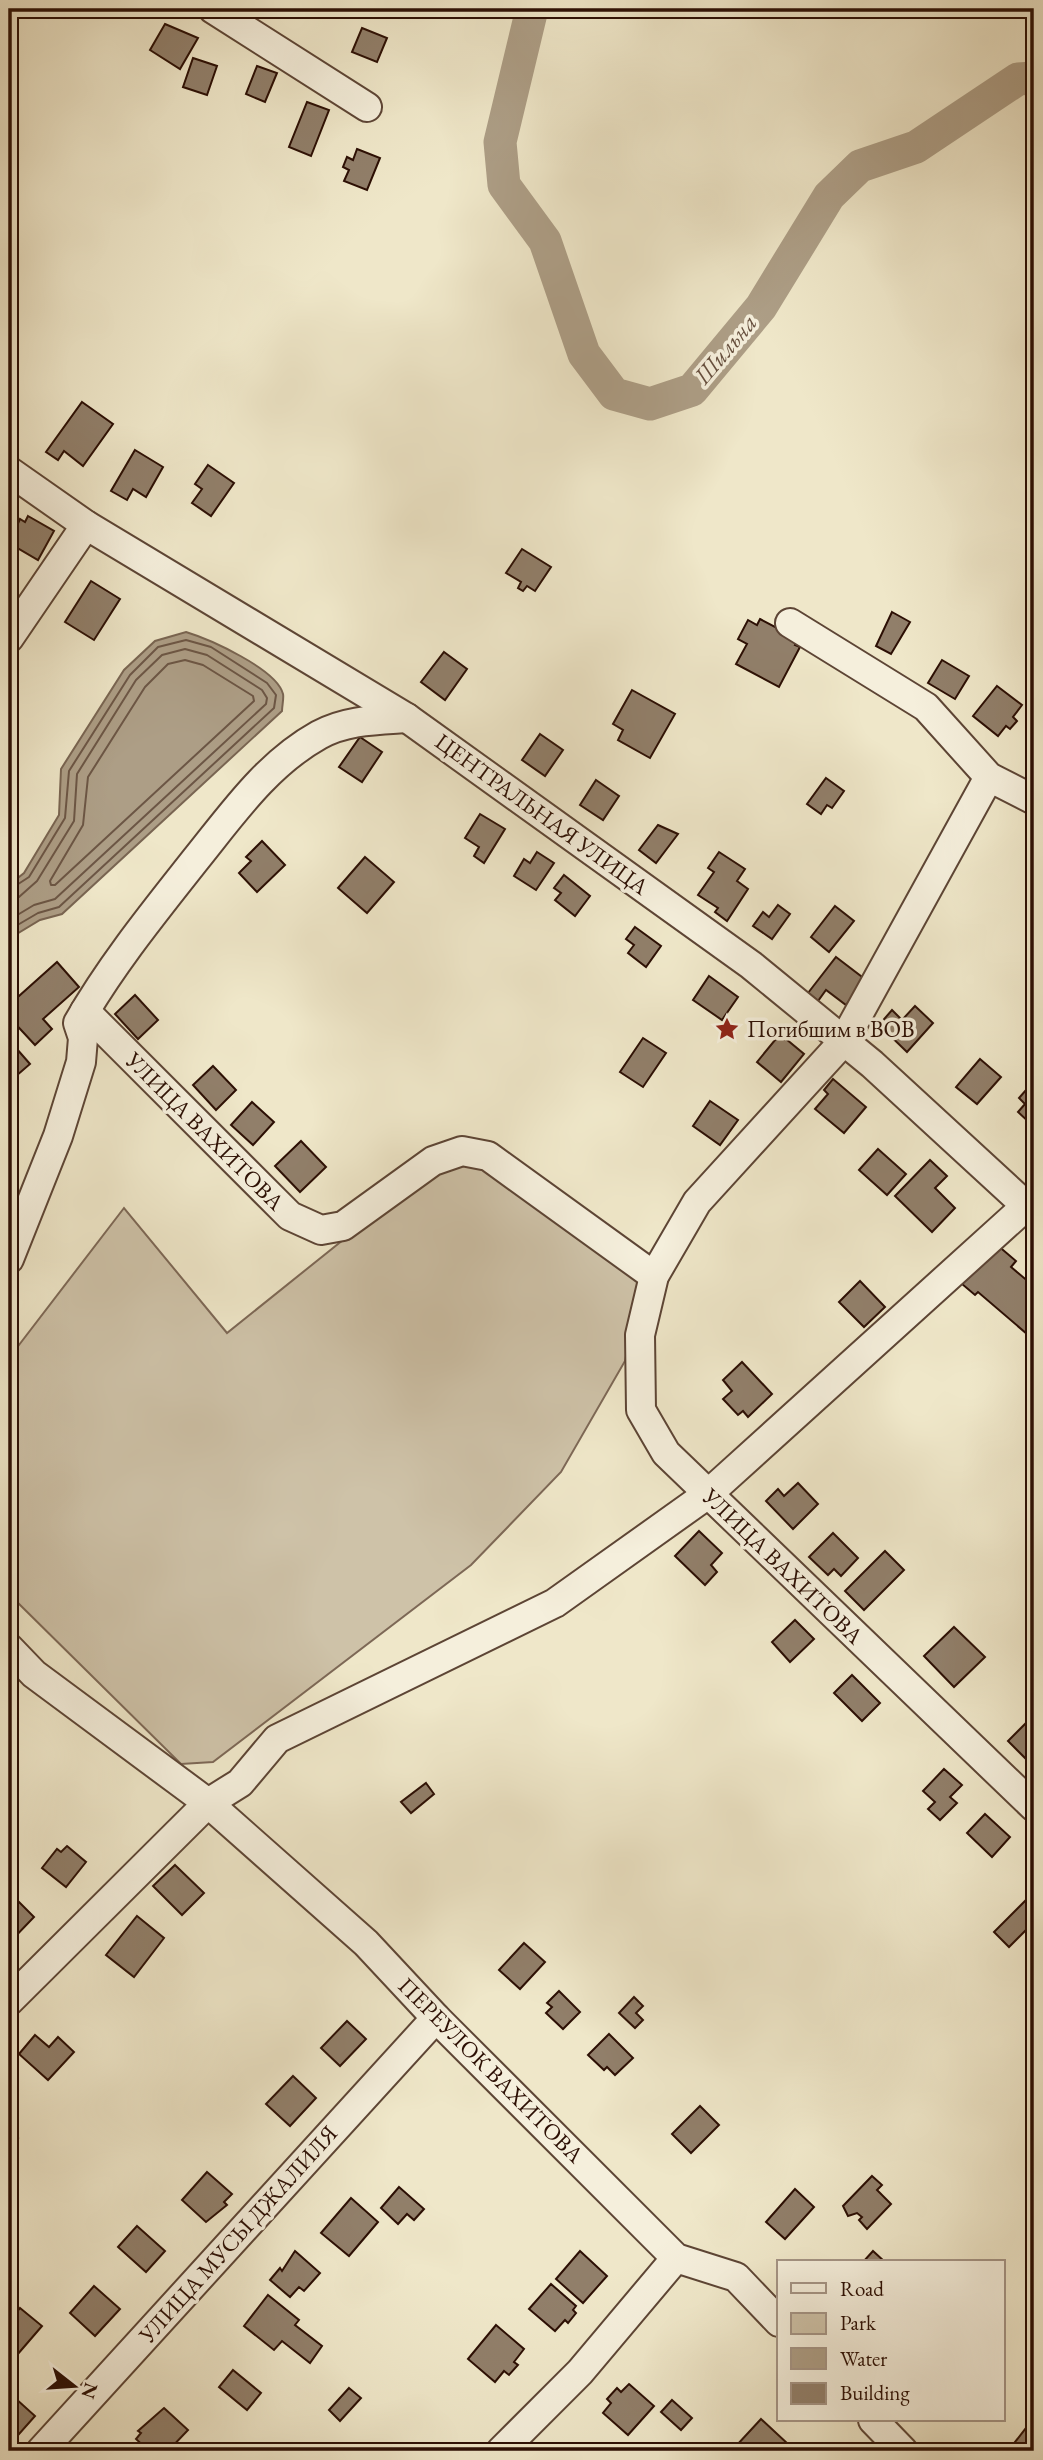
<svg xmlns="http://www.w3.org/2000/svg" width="1043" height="2460" viewBox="0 0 1043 2460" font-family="'EB Garamond',serif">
<rect width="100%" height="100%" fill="#efe7c9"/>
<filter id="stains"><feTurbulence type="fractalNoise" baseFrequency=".00286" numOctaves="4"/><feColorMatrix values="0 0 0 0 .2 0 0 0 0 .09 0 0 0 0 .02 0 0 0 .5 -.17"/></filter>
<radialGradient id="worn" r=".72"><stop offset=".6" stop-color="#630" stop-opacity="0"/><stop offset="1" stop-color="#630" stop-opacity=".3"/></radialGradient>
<path fill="#cec2a8" stroke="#7d6856" stroke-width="2" d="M445 1162 485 1163 640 1283 625 1361 561 1472 471 1565 213 1762 181 1764 9 1594V1358L124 1208 227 1333 429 1171Z"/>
<path fill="#ad9e86" stroke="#796552" stroke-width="2" d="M186 632C209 639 277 669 283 694 284 698 282 706 282 711L62 914 40 920 10 938 9 885 24 873 59 815 61 769 124 670 155 641Z"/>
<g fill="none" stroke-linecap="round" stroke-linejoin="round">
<g stroke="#6c5645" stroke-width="2">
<path d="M185 660 203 665 253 696 254 701 55 885H51L50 881 83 825 88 777 145 687 168 664Z"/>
<path d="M9 890 29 877 65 818 69 771 130 675 158 647 186 640 211 647 267 683 276 695 274 708 59 907 38 913 9 930"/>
<path d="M9 899 19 897 37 881 74 821 77 774 136 680 162 655 185 649 207 655 262 690 267 698 266 704 55 899 34 905 9 920"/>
</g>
<path stroke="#ad9e86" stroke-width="33" d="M532 9 500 142 504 185 545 241 584 354 614 394 650 404 692 390 761 307 829 196 860 166 916 147 1018 79 1034 78"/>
</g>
<g fill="#917f6a" stroke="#2c0f04" stroke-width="2">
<path d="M165 24 198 38 180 69 150 50Z"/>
<path d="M362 28 387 38 377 62 352 52Z"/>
<path d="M193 58 217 66 207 95 183 87Z"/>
<path d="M257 66 277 73 265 102 246 94Z"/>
<path d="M307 102 329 110 311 156 289 147Z"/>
<path d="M357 149 380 158 367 190 344 181 349 170 343 167 347 157 353 160Z"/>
<path d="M82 402 113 424 83 466 64 451 58 460 46 452Z"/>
<path d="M135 450 163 467 146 497 133 489 127 500 111 491Z"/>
<path d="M208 465 234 483 211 516 192 503 202 489 195 484Z"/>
<path d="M28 516 54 531 38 560 9 543 20 519 25 522Z"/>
<path d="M522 549 551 567 535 591 527 586 523 591 518 588 521 582 506 573Z"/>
<path d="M91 581 120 599 94 640 65 622Z"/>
<path d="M892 612 910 622 891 654 876 646Z"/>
<path d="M760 619 798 639 795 645 800 647 779 687 736 664 747 644 738 639 748 620 757 625Z"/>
<path d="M444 652 467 669 445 700 421 682Z"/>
<path d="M942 660 969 676 955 699 928 683Z"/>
<path d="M997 686 1022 705 1013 717 1017 721 1010 729 1006 726 998 736 973 716Z"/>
<path d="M632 690 675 714 650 758 618 740 623 730 613 724Z"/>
<path d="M540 734 563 750 545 776 522 760Z"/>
<path d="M360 737 382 752 362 782 339 767Z"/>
<path d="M826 778 844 791 832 808 827 805 821 814 807 804Z"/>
<path d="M596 780 619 796 603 820 580 805Z"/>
<path d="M480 814 505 829 484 863 474 856 479 847 465 838Z"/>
<path d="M658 825 678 834 656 863 639 850Z"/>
<path d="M262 841 285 865 257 892 239 873 251 861 246 857Z"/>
<path d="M537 852 554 863 536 890 514 876 524 859 530 863Z"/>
<path d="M719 852 745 869 737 881 748 889 727 921 715 912 718 908 698 895 714 872 708 868Z"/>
<path d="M365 857 394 882 367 913 338 888Z"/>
<path d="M564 875 590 896 575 916 555 900 561 893 554 888Z"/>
<path d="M778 905 790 914 772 939 753 926 763 912 769 917Z"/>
<path d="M835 906 854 921 829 952 811 937Z"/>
<path d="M635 927 661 946 646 967 628 953 634 945 626 939Z"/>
<path d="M836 957 866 980 846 1005 826 990 818 1001 808 993Z"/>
<path d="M57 962 79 987 43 1019 52 1029 35 1045 9 1017V1005Z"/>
<path d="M709 976 738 997 722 1020 693 1000Z"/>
<path d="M135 995 158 1020 138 1039 115 1014Z"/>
<path d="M915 1006 933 1023 907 1052 879 1025 892 1010 902 1020Z"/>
<path d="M780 1034 804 1054 781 1082 757 1062Z"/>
<path d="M643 1038 666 1053 643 1087 620 1072Z"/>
<path d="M9 1040 30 1064 9 1082Z"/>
<path d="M980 1059 1001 1077 977 1104 956 1087Z"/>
<path d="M213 1066 236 1090 216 1110 193 1085Z"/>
<path d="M833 1079 866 1107 844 1133 815 1109 828 1094 824 1090Z"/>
<path d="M1034 1081V1122L1032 1125 1018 1112 1025 1104 1019 1098Z"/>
<path d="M710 1101 738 1120 720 1145 693 1126Z"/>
<path d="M252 1102 274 1122 253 1145 231 1125Z"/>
<path d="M301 1141 326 1167 300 1192 275 1166Z"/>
<path d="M878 1149 906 1174 887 1195 859 1170Z"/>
<path d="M930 1160 947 1176 935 1188 955 1208 932 1232 895 1196Z"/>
<path d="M996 1244 1016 1261 1011 1267 1030 1283 1034 1279V1340L978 1292 975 1295 962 1284Z"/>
<path d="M860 1281 885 1307 864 1327 839 1302Z"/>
<path d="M742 1362 772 1394 748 1417 743 1411 738 1415 723 1399 732 1391 723 1380Z"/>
<path d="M798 1483 818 1504 793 1529 766 1501 778 1489 784 1496Z"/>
<path d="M699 1531 722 1553 711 1565 717 1572 705 1585 675 1556Z"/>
<path d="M833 1533 858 1558 841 1576 834 1569 828 1575 809 1557Z"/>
<path d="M885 1551 904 1570 864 1610 845 1591Z"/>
<path d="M795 1620 814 1639 790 1662 772 1642Z"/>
<path d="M954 1627 985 1657 954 1687 924 1656Z"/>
<path d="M852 1675 880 1703 862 1721 834 1693Z"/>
<path d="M1032 1717 1034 1719V1767L1008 1741Z"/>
<path d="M944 1769 962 1785 950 1797 957 1803 940 1820 928 1809 935 1802 923 1791Z"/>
<path d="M426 1783 434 1794 411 1813 401 1802Z"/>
<path d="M985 1814 1010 1837 992 1857 967 1833Z"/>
<path d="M67 1846 86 1862 66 1887 42 1868 57 1849 61 1852Z"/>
<path d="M175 1865 204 1893 182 1915 153 1886Z"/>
<path d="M9 1892 34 1917 9 1943Z"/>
<path d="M1034 1892V1922L1009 1947 994 1932Z"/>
<path d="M137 1916 164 1938 134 1977 106 1955Z"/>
<path d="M524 1943 545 1962 520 1989 499 1970Z"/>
<path d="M559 1991 580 2012 563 2029 546 2013 552 2007 547 2003Z"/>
<path d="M634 1997 643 2006 636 2013 643 2020 635 2028 619 2013Z"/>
<path d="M347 2021 366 2039 340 2066 321 2048Z"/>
<path d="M609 2034 633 2058 615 2075 607 2067 604 2070 588 2055Z"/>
<path d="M35 2035 49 2047 58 2037 74 2052 48 2080 19 2054Z"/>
<path d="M293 2076 316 2098 290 2126 266 2104Z"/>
<path d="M700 2106 719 2125 691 2153 672 2134Z"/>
<path d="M9 2130 18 2138 9 2149Z"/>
<path d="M207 2172 232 2194 224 2202 227 2205 206 2222 182 2200Z"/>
<path d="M872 2176 882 2185 877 2190 891 2204 867 2229 859 2220 862 2217 857 2213 848 2216 843 2206Z"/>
<path d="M399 2187 424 2209 414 2220 407 2214 398 2224 381 2208Z"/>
<path d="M795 2189 814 2207 785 2239 766 2222Z"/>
<path d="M351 2198 378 2222 349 2256 321 2233Z"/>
<path d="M137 2226 165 2251 146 2272 118 2247Z"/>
<path d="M295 2251 320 2273 304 2291 299 2287 290 2297 270 2280 280 2268 282 2271Z"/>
<path d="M580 2251 607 2276 583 2303 556 2279Z"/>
<path d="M873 2251 885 2262H863Z"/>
<path d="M551 2284 576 2306 573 2310 576 2313 568 2323 565 2320 555 2331 529 2309Z"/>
<path d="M94 2286 120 2309 95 2336 70 2313Z"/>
<path d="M268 2295 299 2320 295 2325 322 2346 310 2363 282 2341 274 2350 244 2326Z"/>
<path d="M20 2308 42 2326 17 2355 9 2348V2321Z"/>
<path d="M496 2325 524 2349 514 2362 518 2365 509 2375 504 2371 495 2382 468 2359Z"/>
<path d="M233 2370 261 2393 247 2410 219 2387Z"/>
<path d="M629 2384 654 2406 628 2435 603 2413 611 2403 607 2399 617 2388 621 2392Z"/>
<path d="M349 2388 361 2398 340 2421 329 2410Z"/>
<path d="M15 2398 35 2416 12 2442 9 2440V2405Z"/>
<path d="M672 2400 692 2418 681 2430 661 2412Z"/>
<path d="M164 2408 188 2430 168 2451H149L136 2439 141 2433 138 2431Z"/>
<path d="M761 2419 788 2444 781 2451H741L736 2446Z"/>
<path d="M1026 2428 1034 2434V2451H1008Z"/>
</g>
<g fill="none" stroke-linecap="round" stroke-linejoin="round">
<g stroke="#5d4535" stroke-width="32">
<g id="minor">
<path d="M213 9 367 107"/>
<path d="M9 471 86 525 407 718 751 965 872 1064 1034 1213"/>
<path d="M790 623 926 707 989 777 1034 800"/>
<path d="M9 638 86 525"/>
<path d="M989 777 843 1042 697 1202 654 1276 640 1335 641 1410 666 1453 1034 1807"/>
<path d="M85 1011 290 1216 321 1230 343 1226 433 1161 462 1151 488 1156 654 1276"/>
<path d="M9 1259 58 1136 81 1062 83 1038 78 1023C111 965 155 911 196 859 233 813 267 764 319 735 346 720 377 720 407 718"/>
<path d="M9 1648 34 1674 208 1803 240 1783 277 1739 555 1603 708 1494 1034 1199"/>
<path d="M9 2001 208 1803 366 1943 436 2018 676 2258 736 2277 779 2322"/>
<path d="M873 2420 903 2451"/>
<path d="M41 2451 436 2018"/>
<path d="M501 2451 580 2372 676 2258"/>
</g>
</g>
<use href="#minor" stroke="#f5efdc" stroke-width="28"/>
</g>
<defs>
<g id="sight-bare" transform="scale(1.89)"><path d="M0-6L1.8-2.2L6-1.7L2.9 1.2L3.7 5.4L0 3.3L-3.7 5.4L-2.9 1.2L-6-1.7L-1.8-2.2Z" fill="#8f2418" stroke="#f5efdc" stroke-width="2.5" paint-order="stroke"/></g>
</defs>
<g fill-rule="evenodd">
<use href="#sight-bare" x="727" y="1029"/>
</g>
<g text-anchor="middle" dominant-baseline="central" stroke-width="7" stroke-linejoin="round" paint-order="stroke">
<g font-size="23" fill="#2c0f04" stroke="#f5efdc">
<text transform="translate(542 814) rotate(36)">ЦЕНТРАЛЬНАЯ УЛИЦА</text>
<text transform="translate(205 1131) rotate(45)">УЛИЦА ВАХИТОВА</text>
<text transform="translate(783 1566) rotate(44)">УЛИЦА ВАХИТОВА</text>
<text transform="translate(491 2070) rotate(45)">ПЕРЕУЛОК ВАХИТОВА</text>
<text transform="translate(238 2234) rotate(-48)">УЛИЦА МУСЫ ДЖАЛИЛЯ</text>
</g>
<g font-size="23" fill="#2c0f04" stroke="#f5efdc" text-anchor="start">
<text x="747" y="1029">Погибшим в ВОВ</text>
</g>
<g font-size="24" font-style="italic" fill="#664f3e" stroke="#f5efdc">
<text transform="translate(725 349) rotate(-50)">Шильна</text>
</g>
</g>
<rect width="1043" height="2460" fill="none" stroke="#efe7c9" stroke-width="35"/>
<rect x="10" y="10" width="1022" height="2439" fill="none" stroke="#2c0f04" stroke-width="3.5"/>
<rect x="18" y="18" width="1008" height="2425" fill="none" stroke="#2c0f04" stroke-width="2"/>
<rect x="777" y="2260" width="228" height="161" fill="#f5efdc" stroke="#a59586" stroke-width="2"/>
<rect x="791" y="2283" width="35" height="10" fill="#f5efdc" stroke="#a59586" stroke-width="2"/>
<text x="840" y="2296" font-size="21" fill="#2c0f04">Road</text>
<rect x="791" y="2313" width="35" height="21" fill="#cec2a8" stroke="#a59586" stroke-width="2"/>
<text x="840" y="2330" font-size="21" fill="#2c0f04">Park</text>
<rect x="791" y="2348" width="35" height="21" fill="#ad9e86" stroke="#a59586" stroke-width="2"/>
<text x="840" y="2366" font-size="21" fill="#2c0f04">Water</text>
<rect x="791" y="2383" width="35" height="21" fill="#917f6a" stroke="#a59586" stroke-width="2"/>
<text x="840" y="2400" font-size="21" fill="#2c0f04">Building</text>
<g transform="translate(74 2386) rotate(107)" stroke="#f5efdc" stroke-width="5" paint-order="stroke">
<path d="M0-5L12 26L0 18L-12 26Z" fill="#2c0f04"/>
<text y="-10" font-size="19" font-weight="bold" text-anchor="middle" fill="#2c0f04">N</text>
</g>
<rect width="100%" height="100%" filter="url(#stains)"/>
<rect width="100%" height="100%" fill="url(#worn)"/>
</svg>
